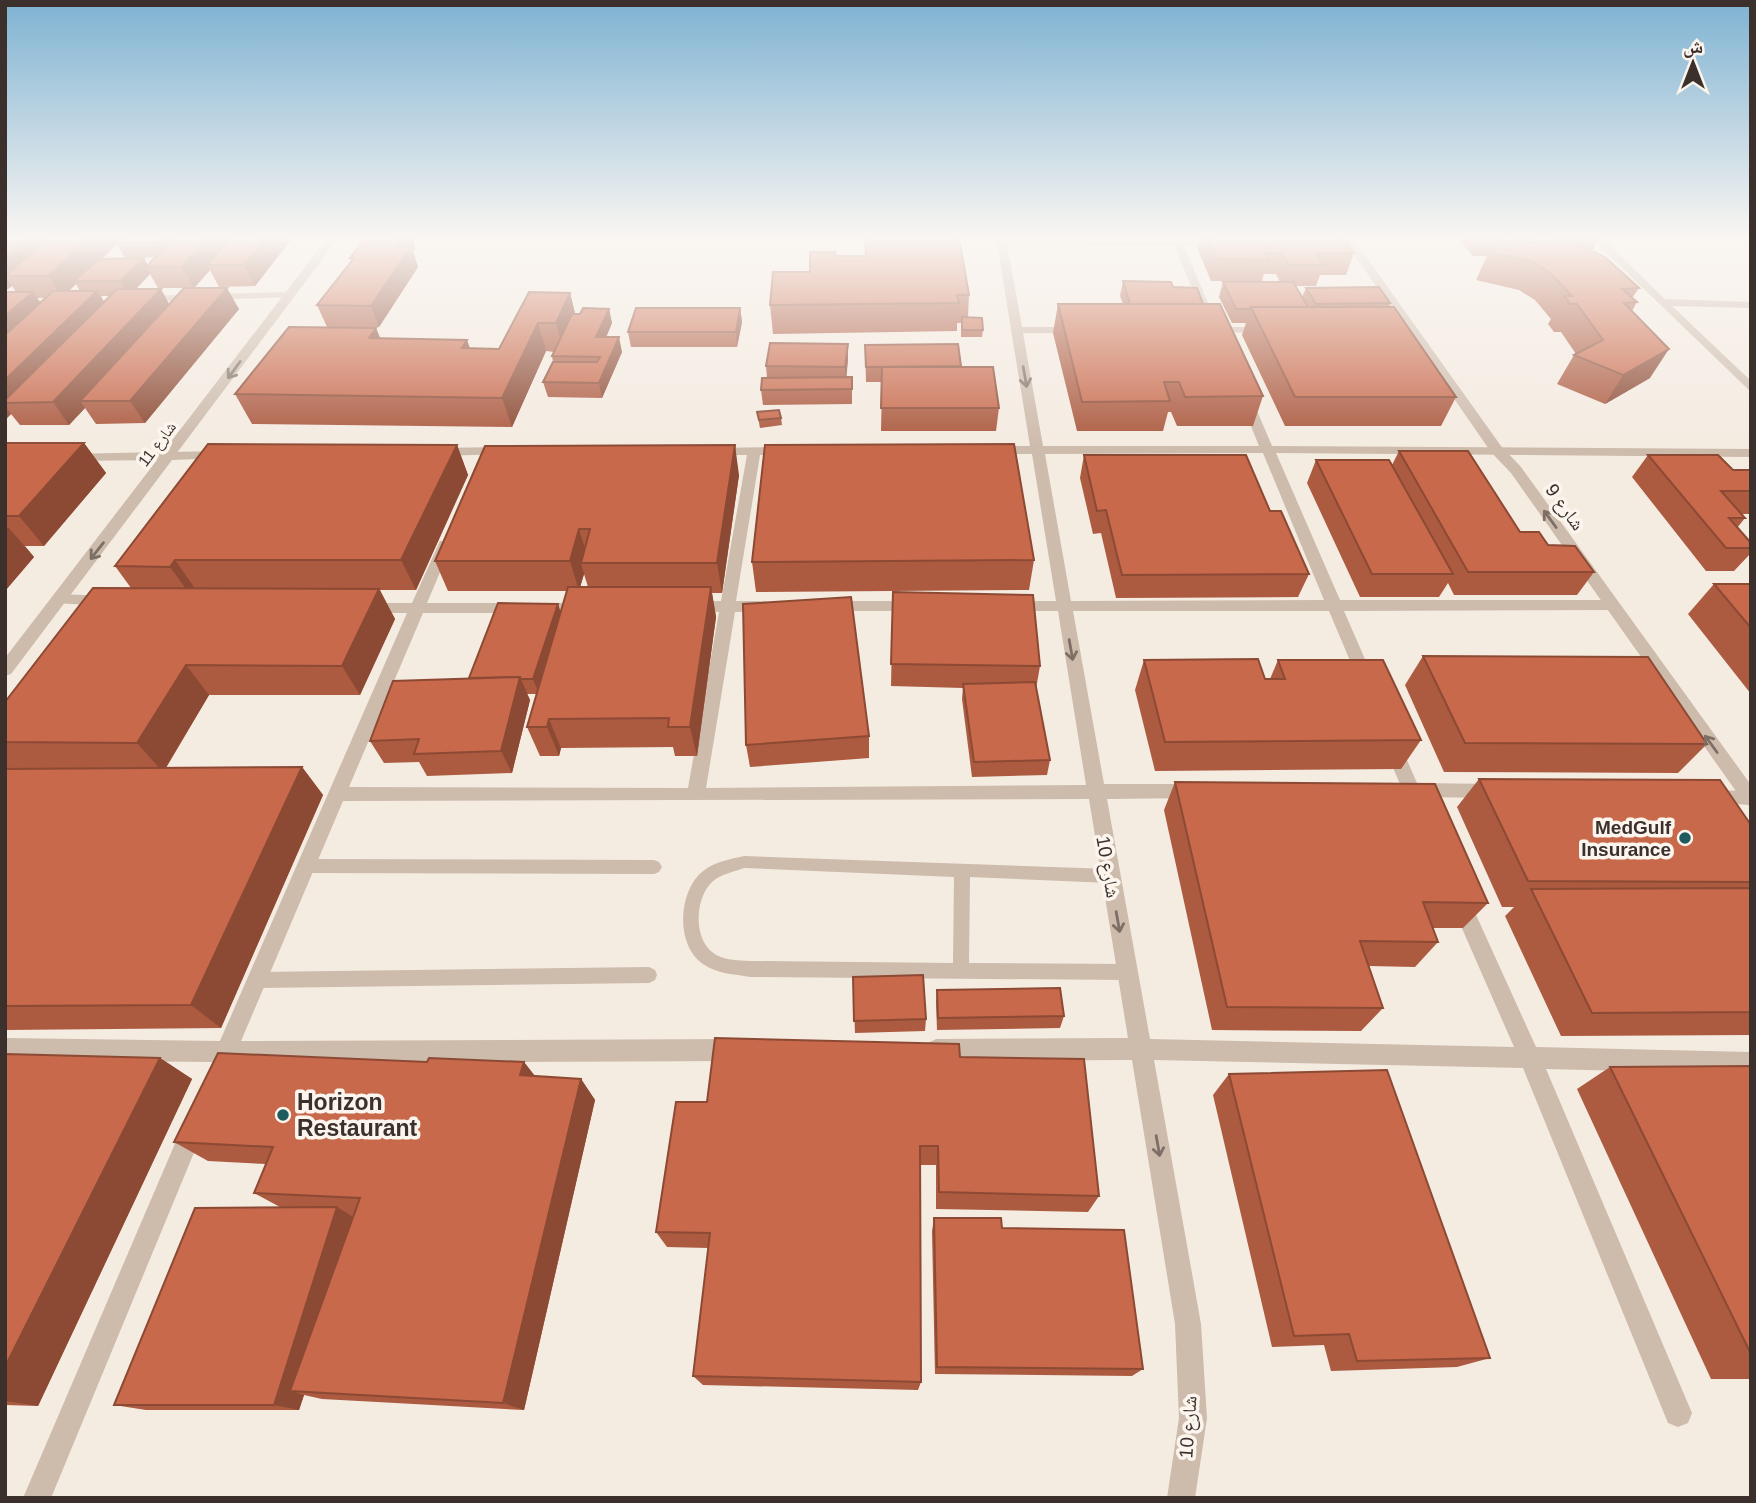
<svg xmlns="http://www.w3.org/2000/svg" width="1756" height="1503" viewBox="0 0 1756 1503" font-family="Helvetica,'Noto Naskh Arabic',sans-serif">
<rect width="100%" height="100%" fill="#f4ebe1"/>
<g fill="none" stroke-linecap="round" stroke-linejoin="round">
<g fill="#cdbbac" fill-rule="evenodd">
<path d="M744 856 1110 869 1115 871 1118 876 1115 881 1110 883 970 877 969 963 1126 964 1132 967 1134 972 1132 977 1126 980 750 977C734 974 717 974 703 964 675 945 678 891 703 871 714 862 731 859 744 856ZM744 868 954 877 953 963 750 961C737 960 723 961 712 952 693 937 695 897 713 881 722 874 733 872 744 868Z"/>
<path d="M306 859 654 860 659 862 662 867 659 872 654 874 306 873 301 871 298 866 301 861Z"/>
<path d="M649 967 655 970 657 975 655 980 649 983 257 988 251 985 249 980 251 975 257 972Z"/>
</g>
<g fill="#cdbbac" fill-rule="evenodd">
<path d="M996 237H1180L1226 241 1227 243 1222 246H1184L1218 327H1266L1272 330 1266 333 1206 332 1204 330 1209 327 1174 246 1007 244 1022 327H1077L1083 330 1077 333H1023L1043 446H1259L1240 399 1246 395 1252 399 1272 446 1751 449V457L1276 453 1340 600H1612L1620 605 1612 610 1344 611 1375 682 1367 688 1359 682 1329 611H1073L1104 784H1194L1200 786 1203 791 1200 796 1194 798 1107 799 1150 1039 1514 1047 1450 901 1453 895 1460 892 1467 895 1536 1047 1751 1052V1074L1546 1069 1692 1413 1688 1423 1678 1427 1668 1423 1523 1068 1154 1060 1201 1324 1207 1418 1195 1498H1167L1179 1418 1175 1324 1132 1060 936 1061 928 1057 925 1050 928 1043 936 1039 1128 1038 1089 799 343 801 241 1041 737 1039 745 1043 748 1050 745 1057 737 1061 232 1063 230 1069 222 1072 214 1069 212 1062 5 1060V1038L220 1041 407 613H366L358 608 366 603H412L440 541H450L452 544 427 603H586L594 608 586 613H423L349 787 688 788 719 612H691L683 607 691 602 721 601 747 455H715L708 451 710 448 788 447 795 451 788 455H760L736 601H765L773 606 765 611 735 612 706 788 1086 785 1058 611H1010L1002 606 1010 601H1056L1032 454H991L984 450 991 446H1030ZM1263 453 1324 600 1071 601 1045 454Z"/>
<path d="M1590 237H1601L1665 299 1751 302V308L1672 306 1751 381V392Z"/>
<path d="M289 292 293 293V297L142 302 137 299 142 296Z"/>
<path d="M505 447 512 451 510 454 435 456 428 452 435 448Z"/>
<path d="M221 451 228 455 226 458 171 460 164 456 171 452Z"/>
<path d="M60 594 107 596 115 601 107 606 55 603 52 599Z"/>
<path d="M831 601H915L923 606 915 611H831L823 606Z"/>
<path d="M1393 740 1399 742 1417 783 1491 784 1497 786 1500 791 1497 796 1491 798 1423 797 1425 802 1422 807 1416 809 1410 807 1384 747 1387 742Z"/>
<path d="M1708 790 1751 791V805L1702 802 1699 797 1702 792Z"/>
<path d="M194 1115 202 1118 205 1126 51 1498H23L186 1118Z"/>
</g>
<g fill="#cdbbac" fill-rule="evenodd">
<path d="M328 237H339L176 454V459L172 460 11 674 5 676V658L157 460 72 461 67 460V454L163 452Z"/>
<path d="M1342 237H1352L1501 446 1521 467 1751 785V806L1745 804 1511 473 1491 452Z"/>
</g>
</g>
<g fill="#ac5a40" fill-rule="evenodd">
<path d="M5 237H293L255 286 219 287 210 270 194 288 239 309 145 423 96 424 85 408 69 425H20L11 414 5 420V292H16L12 286 5 291ZM117 244 125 258 155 257 148 265 102 259ZM150 274 158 288H184L169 304 136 289ZM76 284 80 291H69ZM101 296H110L104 302ZM37 298H46L41 303Z"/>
<path d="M366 237H416L413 242 415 248 413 252 418 267 379 327H327L317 305 352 261 350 258Z"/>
<path d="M865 237 969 295 968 317 983 330 982 337H961V323H957V331L773 334 770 305 810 272 835 256H865Z"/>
<path d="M1026 237H1100V238Z"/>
<path d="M1200 237H1343L1354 253 1346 275H1320L1316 286H1296L1302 297 1306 288 1390 303 1389 307 1456 397 1441 426H1285L1242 335 1246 323H1232L1219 297 1223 282H1280L1276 274H1264L1262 281H1211L1197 248Z"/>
<path d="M1457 237H1600L1592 251 1639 288 1632 298 1637 302 1632 311 1650 378 1605 404 1557 384 1574 355 1576 354 1561 332H1554L1548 324 1551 319 1535 300 1519 290 1476 280 1487 256H1473Z"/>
<path d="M1123 281 1173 287 1203 304 1263 396 1253 426H1177L1171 412H1168L1163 431H1077L1053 333 1058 304H1123L1120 296Z"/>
<path d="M570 293 575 314H580L609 309 612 323 606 337 622 352 602 398 548 397 543 382 553 362 552 356 554 352 546 351 512 427 252 424 235 394 376 328 380 339 470 348 499 349Z"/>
<path d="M740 308 742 322 737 347H631L628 332Z"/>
<path d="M848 344V359L846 377H852V404L763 405 761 390 767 378 766 366Z"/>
<path d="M958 344 961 367 999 408 996 431H881L882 382H866L865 345Z"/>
<path d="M757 412 781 418 782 425 760 428Z"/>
<path d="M5 443H84L106 473 44 546H25L34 557 5 591Z"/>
<path d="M457 445 468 475 416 590H380L395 619 360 695H209L166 768 302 767 323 795 221 1028 5 1030V702L131 588 115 566Z"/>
<path d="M1399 451 1520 532 1548 545 1594 572 1577 595H1454L1448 583 1439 597H1360L1307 483 1316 460 1392 465Z"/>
<path d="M1084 455 1270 511 1309 574 1298 597 1116 598 1101 533 1093 534 1080 478Z"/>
<path d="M1648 455 1733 470H1751V514H1741L1745 518 1737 528 1751 543V553L1734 571H1706L1632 477Z"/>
<path d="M739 475 722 593H712L716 617 697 756H675L673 747 561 748 559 756H540L527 727 537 694H527L530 700 512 773 427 776 419 762 384 763 370 741 470 679 561 613 567 591H448L435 561ZM584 574 588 587H580Z"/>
<path d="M1034 560 1029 590 756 592 752 562Z"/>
<path d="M1714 584H1751V694L1688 614Z"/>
<path d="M893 592 1040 666 1036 689 1050 760 1047 775 972 777 962 699 963 688 891 686Z"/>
<path d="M1423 656 1707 744 1678 773 1444 772 1405 685Z"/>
<path d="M1144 660 1265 679H1270L1278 660 1421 740 1401 769 1155 771 1135 690Z"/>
<path d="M869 736V758L750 767 746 745Z"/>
<path d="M1479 779 1751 825V1035L1561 1036 1505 916 1514 907H1502L1457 807Z"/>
<path d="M1175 782 1488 903 1463 928H1433L1438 942 1415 967 1369 966 1383 1008 1361 1031 1212 1030 1164 810Z"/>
<path d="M853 977 926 1019 925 1031 855 1033Z"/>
<path d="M937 990 1064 1016 1060 1028 937 1030 936 1002Z"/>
<path d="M5 1054 160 1058 192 1079 38 1406 5 1405Z"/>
<path d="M960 1057 1099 1196 1088 1212 936 1209V1165H920L921 1382 918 1390 703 1385 693 1376 708 1248 667 1247 656 1232 707 1102Z"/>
<path d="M427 1062H524L535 1076 581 1079 595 1100 524 1410 322 1399 304 1395 299 1410H146L114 1405 280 1207 254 1193 266 1164 208 1161 174 1142Z"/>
<path d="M1751 1066V1379H1711L1577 1089 1610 1067Z"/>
<path d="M1229 1074 1490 1358 1457 1367 1331 1371 1324 1345 1272 1347 1213 1095Z"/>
<path d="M934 1218 1002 1228 1143 1369 1132 1376 935 1374 932 1231Z"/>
</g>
<g fill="#8c4a34">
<path d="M29 237H66L5 276V257Z"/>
<path d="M90 237H124L78 281H74L76 284 62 297 48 276Z"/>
<path d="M163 237H185L166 257 158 243Z"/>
<path d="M209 237H238L207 265 210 270 194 288 182 267Z"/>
<path d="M267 237H293L255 286 244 265Z"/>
<path d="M401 237H416L413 242 415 248 413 252 418 267 379 327 371 306 395 246Z"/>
<path d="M144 258 149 267H146L150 274 129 296 120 281Z"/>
<path d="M5 276 12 286 5 291Z"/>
<path d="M227 288 239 309 145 423 130 401Z"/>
<path d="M161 289 173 311 80 401 85 408 69 425 53 402Z"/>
<path d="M97 291 111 312 5 403V380Z"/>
<path d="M33 292 48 313 5 352V316Z"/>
<path d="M570 293 577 321 564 352 556 323Z"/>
<path d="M740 308 742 322 737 347 736 332Z"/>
<path d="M609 309 612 323 600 352 596 337Z"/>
<path d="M538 323 546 351 512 427 502 398Z"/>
<path d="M376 328 388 357 369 338Z"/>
<path d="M619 337 622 352 602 398 599 383Z"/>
<path d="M467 340 477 368 462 348Z"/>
<path d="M848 344V359L846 382 845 367Z"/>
<path d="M1669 349 1650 378 1605 404 1623 375Z"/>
<path d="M5 406 11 414 5 420Z"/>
<path d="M84 443 106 473 44 546 19 516Z"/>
<path d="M457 445 468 475 416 590 401 560Z"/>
<path d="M735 445 739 475 722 593 717 563Z"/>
<path d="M8 527 34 557 5 591V530Z"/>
<path d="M579 529 588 559 581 563 584 574 579 591 570 561Z"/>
<path d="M175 560 196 590 192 597 170 567Z"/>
<path d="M711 587 716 617 697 756 690 727Z"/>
<path d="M379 589 395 619 360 695 342 666Z"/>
<path d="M558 604 563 619 539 694 533 679Z"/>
<path d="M186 665 209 695 163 772 137 743Z"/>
<path d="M520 677 530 700 512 773 501 751Z"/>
<path d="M549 719 561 748 559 756 547 727Z"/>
<path d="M302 767 323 795 221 1028 191 1005Z"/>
<path d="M160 1058 192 1079 38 1406 5 1401V1367Z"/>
<path d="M524 1062 540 1083 520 1075Z"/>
<path d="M581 1079 595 1100 524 1410 503 1403Z"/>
<path d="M337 1207 358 1220 290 1391 304 1395 299 1410 274 1405Z"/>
</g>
<g fill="#c8694b" stroke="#8c4a34" stroke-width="2">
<path d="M5 237H29L5 257Z"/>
<path d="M50 237H90L48 276H5Z"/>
<path d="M123 237H163L158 243H117Z"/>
<path d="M175 237H209L182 267H146Z"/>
<path d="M232 237H267L244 265H207Z"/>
<path d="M366 237H401L395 246H411L371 306 317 305 354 258H350Z"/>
<path d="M865 237H959L969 295H957L959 303 770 305 773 272H810V252H835V256H866Z"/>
<path d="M1207 237H1343L1354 253H1316L1323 265H1289L1282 253H1265L1269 260 1217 259Z"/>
<path d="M1498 237H1509L1535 243 1536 237H1551L1578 245 1605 257 1639 288 1622 289 1637 302 1624 303 1669 349 1623 375 1574 355 1603 340 1577 304H1570L1564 296H1572L1549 272 1533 262 1489 252Z"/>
<path d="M144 258 120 281H74L99 259Z"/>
<path d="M1123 281 1171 282 1173 287 1197 288 1203 304H1130Z"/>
<path d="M1223 282H1293L1308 307H1251L1250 309H1236Z"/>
<path d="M1379 287 1390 303 1316 304 1306 288Z"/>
<path d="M184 288H227L130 401H80Z"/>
<path d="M117 289H161L53 402 5 403V400Z"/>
<path d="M53 291H97L5 380V335Z"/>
<path d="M5 292H33L5 316Z"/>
<path d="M529 292 570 293 556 323H538L502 398 235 394 289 327 376 328 369 338 467 340 462 348 499 349Z"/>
<path d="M1058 304H1220L1263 396 1185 397 1179 382H1164L1170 401 1082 402Z"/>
<path d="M1251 307H1394L1456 397H1295Z"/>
<path d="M583 308 609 309 596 337H619L599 383 543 382 553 362H597L600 357 552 356 572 314H580Z"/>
<path d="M636 308H740L736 332H628Z"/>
<path d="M962 317 982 318 983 330H962Z"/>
<path d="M770 343 848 344 845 367 766 366Z"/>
<path d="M958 344 961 366 866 367 865 345Z"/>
<path d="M882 367H993L999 408H881Z"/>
<path d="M852 377V389L761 390 762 378Z"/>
<path d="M779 410 781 418 759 420 757 412Z"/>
<path d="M5 443H84L19 516H5Z"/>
<path d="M208 444 457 445 401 560H175L170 567 115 566Z"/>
<path d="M1014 444 1034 560 752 562 765 445Z"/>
<path d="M735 445 717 563H581L590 529H579L570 561H435L485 446Z"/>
<path d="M1399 451H1468L1520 532H1539L1548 545 1575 546 1594 572H1468Z"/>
<path d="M1084 455H1246L1270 511H1281L1309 574 1122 575 1106 510 1097 511Z"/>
<path d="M1648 455H1718L1733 470H1751V491H1721L1745 518H1729L1751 543V548H1726Z"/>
<path d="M1316 460H1389L1453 574H1372Z"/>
<path d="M1714 584H1751V628Z"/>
<path d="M568 587H711L690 727H668L669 718 549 719 547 727H527Z"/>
<path d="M93 588 379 589 342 666 186 665 137 743 5 742V702Z"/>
<path d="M893 592 1033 595 1040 666 891 664Z"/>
<path d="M851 597 869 736 746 745 743 604Z"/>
<path d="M498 603 558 604 533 679H520V677L469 678Z"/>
<path d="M1423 656 1648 657 1707 744 1465 743Z"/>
<path d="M1258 659 1265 679H1285L1278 660H1383L1421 740 1165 742 1144 660Z"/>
<path d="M520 677 501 751 414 754 419 739 370 741 393 681Z"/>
<path d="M1035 682 1050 760 974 762 963 684Z"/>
<path d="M302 767 191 1005 5 1006V769Z"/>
<path d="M1479 779 1720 780 1751 825V882L1528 881Z"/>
<path d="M1175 782 1435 784 1488 903 1423 902 1438 942 1360 941 1383 1008 1227 1007Z"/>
<path d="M1751 888V1012L1592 1013 1531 889Z"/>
<path d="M923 975 926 1019 854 1021 853 977Z"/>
<path d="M1060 988 1064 1016 938 1018 937 990Z"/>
<path d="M715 1038 959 1044 960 1057 1084 1059 1099 1196 939 1192 938 1146H920L921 1382 693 1376 710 1233 656 1232 676 1102H707Z"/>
<path d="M218 1053 427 1062 429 1058 524 1062 520 1075 581 1079 503 1403 290 1391 360 1198 254 1193 273 1147 174 1142Z"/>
<path d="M5 1054 160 1058 5 1367Z"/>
<path d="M1751 1066V1354L1610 1067Z"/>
<path d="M1387 1070 1490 1358 1357 1361 1349 1334 1294 1336 1229 1074Z"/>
<path d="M337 1207 274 1405H114L195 1208Z"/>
<path d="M934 1218H1001L1002 1228 1124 1230 1143 1369 937 1367Z"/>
</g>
<defs><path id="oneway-shaft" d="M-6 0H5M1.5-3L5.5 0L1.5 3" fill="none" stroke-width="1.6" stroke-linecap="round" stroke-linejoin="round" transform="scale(1.75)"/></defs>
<g stroke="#7d6f65">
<use href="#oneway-shaft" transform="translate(234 370) rotate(126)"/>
<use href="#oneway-shaft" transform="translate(1025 377) rotate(80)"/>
<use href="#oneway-shaft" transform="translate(1550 519) rotate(-126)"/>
<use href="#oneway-shaft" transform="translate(97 551) rotate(128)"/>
<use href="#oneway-shaft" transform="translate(1071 650) rotate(80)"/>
<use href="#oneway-shaft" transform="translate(1711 744) rotate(-126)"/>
<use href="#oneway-shaft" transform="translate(1118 922) rotate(80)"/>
<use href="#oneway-shaft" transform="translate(1158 1146) rotate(80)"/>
</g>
<linearGradient id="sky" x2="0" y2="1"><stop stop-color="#7eb2d2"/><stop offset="0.53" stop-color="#faf6f2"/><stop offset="1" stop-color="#faf6f2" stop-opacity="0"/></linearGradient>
<rect width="1756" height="448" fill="url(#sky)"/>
<g fill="#1f5a5e" stroke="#fbf5ee" stroke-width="2.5">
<circle cx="1685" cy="838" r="7"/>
<circle cx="283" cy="1115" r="7"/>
</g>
<g text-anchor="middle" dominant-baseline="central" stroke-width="7" stroke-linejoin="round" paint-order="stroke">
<g font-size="16" fill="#3b302b" stroke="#fbf5ee">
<text transform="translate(157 444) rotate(-53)">شارع 11</text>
</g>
<g font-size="19" fill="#3b302b" stroke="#fbf5ee">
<text transform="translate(1565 507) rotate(54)">شارع 9</text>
<text transform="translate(1108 867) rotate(80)">شارع 10</text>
<text transform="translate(1188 1427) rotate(-86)">شارع 10</text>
</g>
<g font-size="19" font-weight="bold" fill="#3b302b" stroke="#fbf5ee" text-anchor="end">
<text x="1671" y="827">MedGulf<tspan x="1671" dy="22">Insurance</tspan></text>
</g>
<g font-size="23" font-weight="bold" fill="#3b302b" stroke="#fbf5ee" text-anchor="start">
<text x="297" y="1102">Horizon<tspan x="297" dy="26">Restaurant</tspan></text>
</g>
</g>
<rect width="1756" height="1503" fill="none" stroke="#3b302b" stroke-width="14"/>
<g transform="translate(1693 63)" stroke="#fbf5ee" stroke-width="5" paint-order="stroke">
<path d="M0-5L12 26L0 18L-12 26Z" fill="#3b302b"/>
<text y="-10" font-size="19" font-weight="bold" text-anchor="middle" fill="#3b302b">ش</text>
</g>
</svg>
